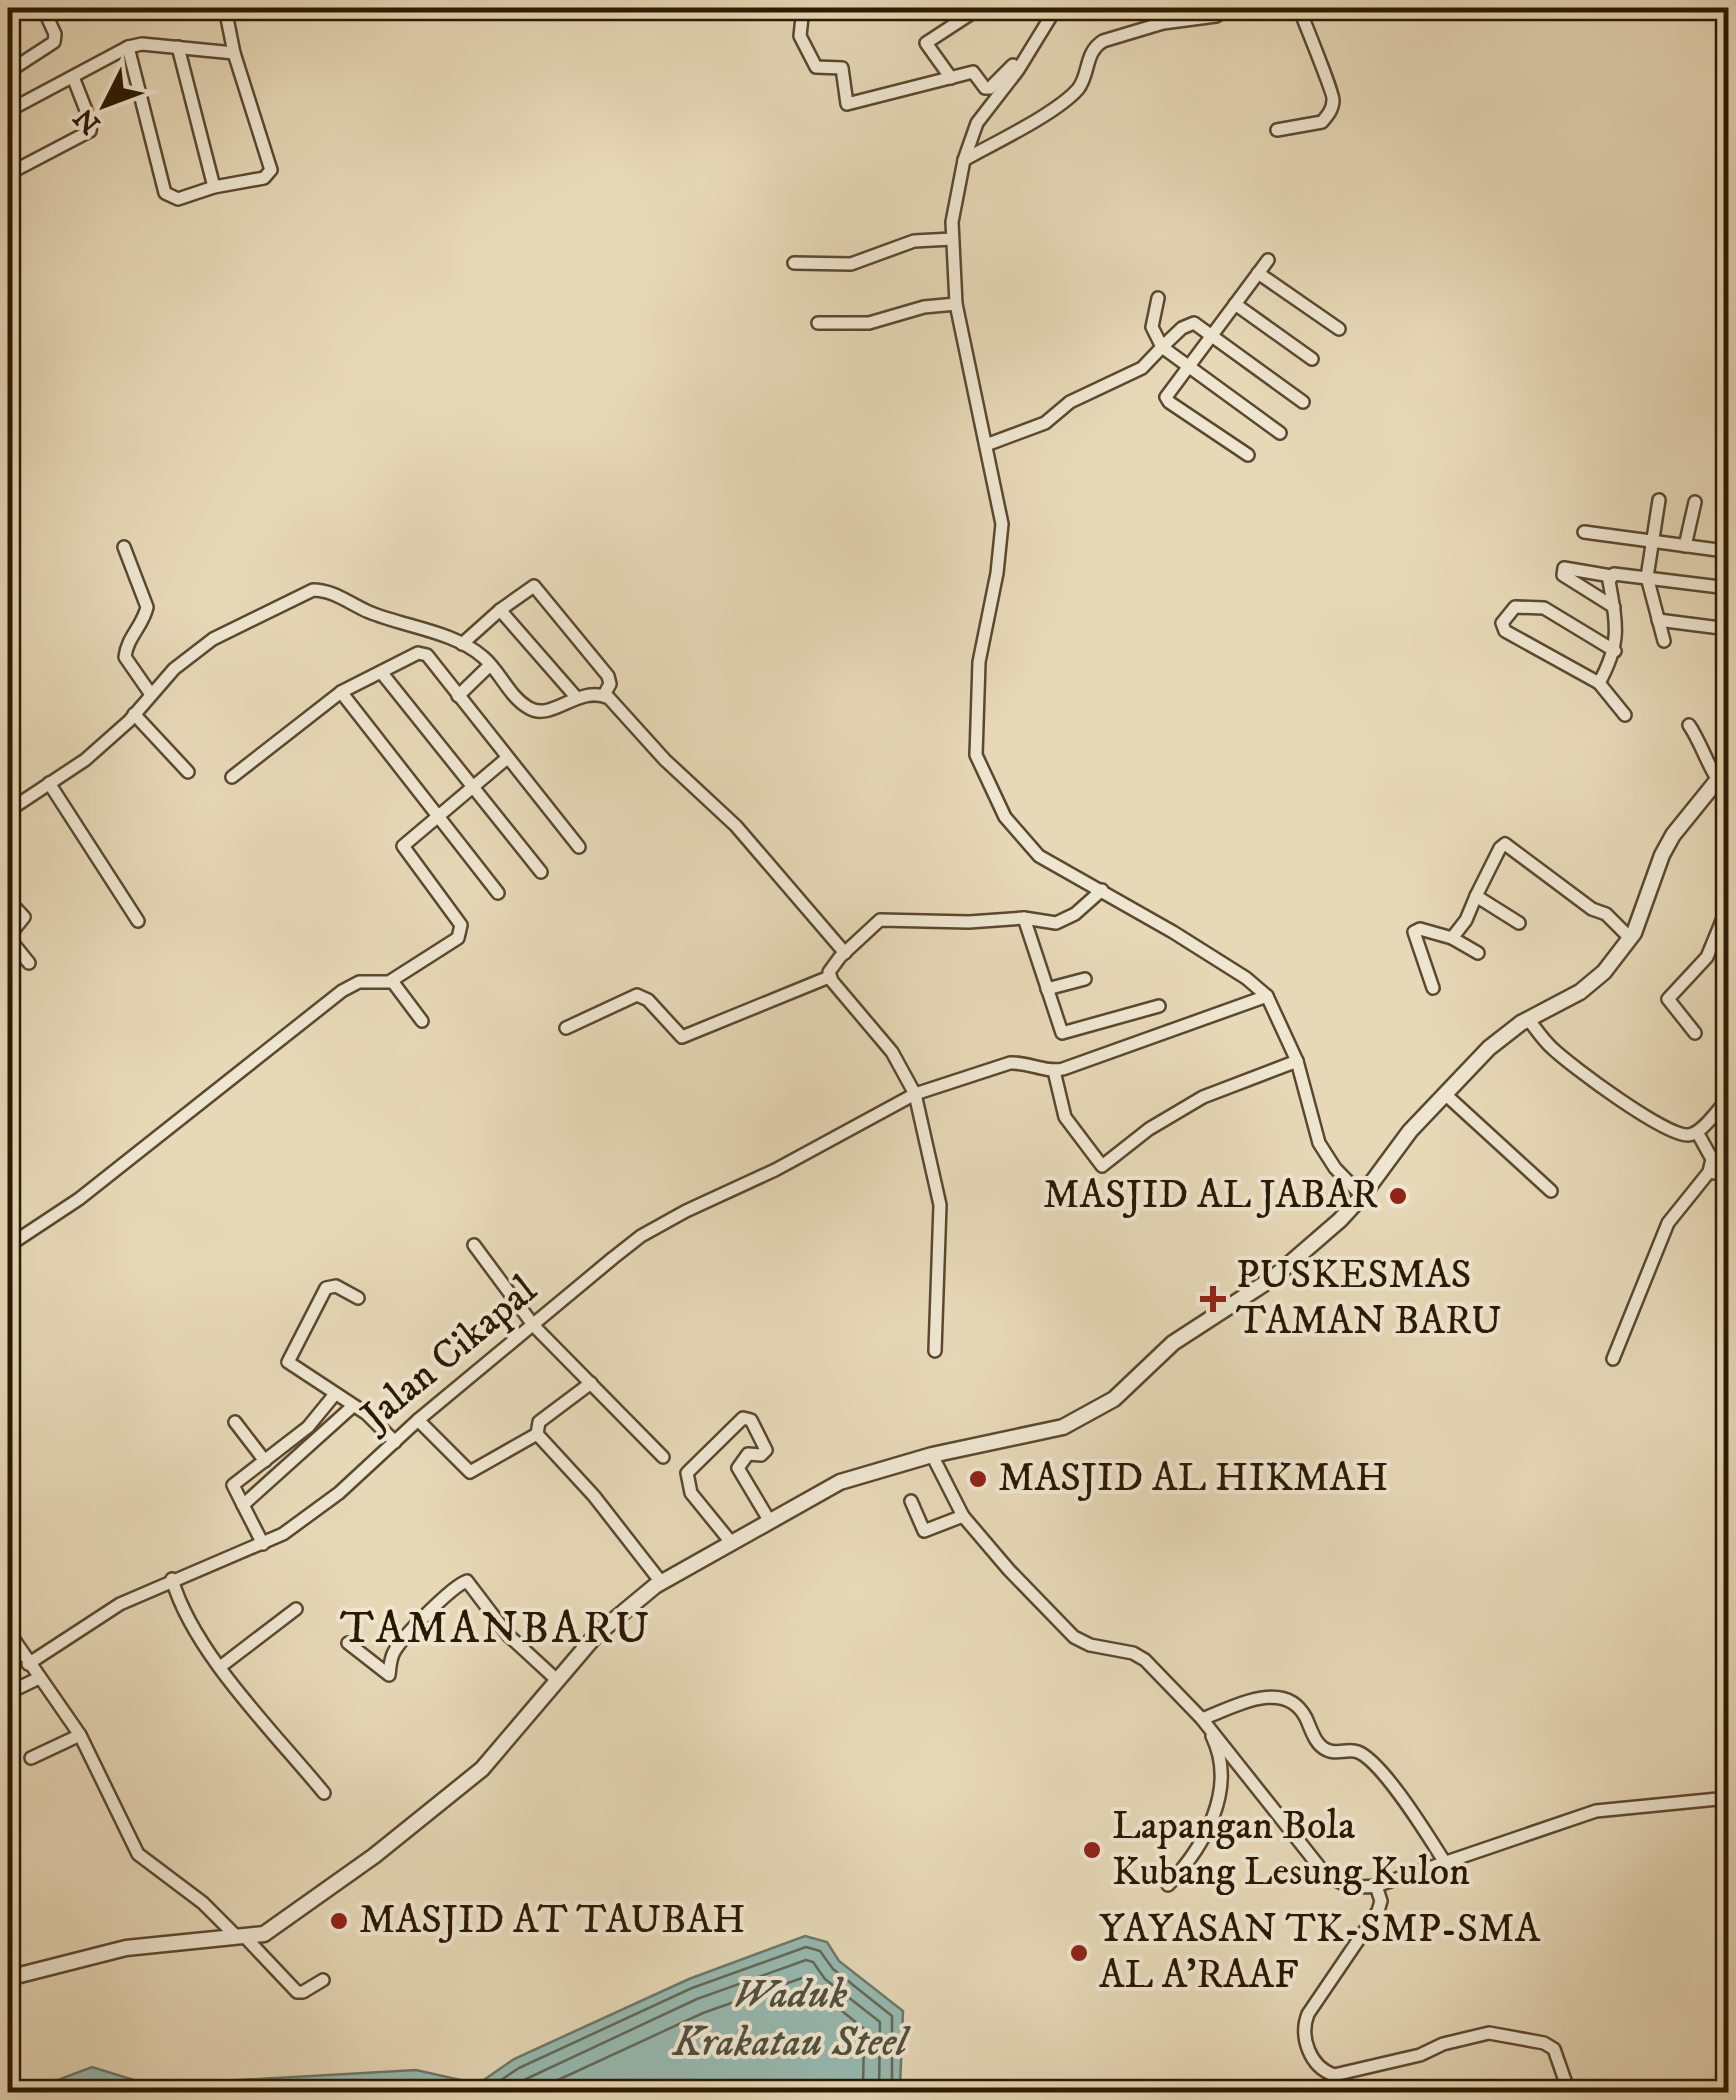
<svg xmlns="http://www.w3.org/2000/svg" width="1736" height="2100" viewBox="0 0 1736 2100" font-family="'IM FELL DW Pica',serif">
<rect width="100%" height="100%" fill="#e7d9b8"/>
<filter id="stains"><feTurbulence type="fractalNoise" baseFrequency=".002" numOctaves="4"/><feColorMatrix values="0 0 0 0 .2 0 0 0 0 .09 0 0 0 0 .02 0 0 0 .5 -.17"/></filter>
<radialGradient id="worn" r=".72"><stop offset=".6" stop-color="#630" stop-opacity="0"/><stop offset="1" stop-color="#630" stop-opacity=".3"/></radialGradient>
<path fill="#97bab1" stroke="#6c796b" stroke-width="2.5" d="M805 1936 827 1942 839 1961 903 2011 900 2087 905 2092H26L92 2067 150 2085 416 2070 478 2084 514 2059 689 1979Z"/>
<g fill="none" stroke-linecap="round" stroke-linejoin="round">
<g stroke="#616959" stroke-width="2.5">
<path d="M196 2092 415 2080 470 2092"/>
<path d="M483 2092 519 2068 692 1988 806 1947 820 1951 833 1969 892 2016V2092"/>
<path d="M505 2092 526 2079 697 1999 806 1960 813 1962 825 1979 880 2022 879 2092"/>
<path d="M532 2092 703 2013 802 1978 864 2029 863 2092"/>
</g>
<g stroke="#5a482f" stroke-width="16">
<g id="minor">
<path d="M814 8 802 17 800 36 816 67 842 68 847 104 973 72 985 88H990L1013 65"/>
<path d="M1056 8 1018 70 977 123 964 160 952 222 956 304 1002 524 997 573 979 662 976 755 1005 817 1039 856 1173 932 1246 978 1267 996 1297 1061 1319 1143 1335 1168 1362 1196"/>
<path d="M128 47 165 193 178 199 214 187 264 178 271 170 234 53 225 8"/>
<path d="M178 47 214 187"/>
<path d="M8 72 54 42 55 34 43 8"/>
<path d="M951 78 926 43 975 11"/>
<path d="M8 111 128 47 142 44 234 53"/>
<path d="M1277 130 1322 122C1328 115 1333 109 1333 100 1334 94 1304 21 1299 8"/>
<path d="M964 160C994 143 1056 114 1078 89 1090 74 1084 53 1103 41L1163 23 1216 16 1230 8"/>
<path d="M8 174 90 131 91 123 73 77"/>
<path d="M794 263 851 264 914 241 952 239"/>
<path d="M1258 273 1339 329"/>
<path d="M1235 304 1312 359"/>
<path d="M818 323H869L924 307 956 304"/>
<path d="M1280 433 1162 347 1182 328 1194 323 1303 402"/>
<path d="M986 445 1045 423 1070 402 1142 368 1162 347 1152 327 1158 298"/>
<path d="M1248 455 1169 402 1166 397 1268 260"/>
<path d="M1659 500 1647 577 1664 641"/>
<path d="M1584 532 1725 551"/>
<path d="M1728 532 1725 551H1728"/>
<path d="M1685 546 1695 502"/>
<path d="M124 547 147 607C143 626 127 637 125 657L150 693"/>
<path d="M1611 576 1564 568 1563 575 1614 607"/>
<path d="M500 610 576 697"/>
<path d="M1658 620 1728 629"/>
<path d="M462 644 500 610 534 586 608 676 610 684 604 695"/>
<path d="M1615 651 1544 608 1515 607 1502 623 1505 631 1599 683C1621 643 1617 626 1609 581L1614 574 1728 588"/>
<path d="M381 672 541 872"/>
<path d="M1599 683 1625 715"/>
<path d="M458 696 490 665"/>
<path d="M134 714 188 772"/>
<path d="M1689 725C1704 747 1709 774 1728 791"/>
<path d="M232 777 341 692"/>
<path d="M49 783 138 921"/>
<path d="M8 811 85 760 129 721 174 669 213 639 313 590C334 590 350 604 369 612 405 627 453 631 483 657 500 671 509 697 529 708 553 722 578 684 609 698L665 760 736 826 845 953"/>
<path d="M498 893 341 692 418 653 427 655 579 847"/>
<path d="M8 900 24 917 8 937"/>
<path d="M1024 918 1062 1033 1159 1006"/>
<path d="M1519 923 1476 896 1500 848 1505 844 1592 909 1606 914 1630 938"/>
<path d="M8 937 29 963"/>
<path d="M1452 938 1478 953"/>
<path d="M392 981 422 1021"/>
<path d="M1433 988 1414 932 1420 929 1452 938 1466 920 1476 896"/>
<path d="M1047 989 1085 979"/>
<path d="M1528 1019C1536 1029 1543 1040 1552 1048 1572 1067 1665 1136 1688 1135 1703 1134 1717 1109 1728 1100"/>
<path d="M566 1028 637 995 648 1000 682 1037 829 977"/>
<path d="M1695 1033 1668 999 1707 957 1728 906"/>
<path d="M1054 1071 1065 1117 1102 1166 1149 1129 1203 1097 1297 1061"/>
<path d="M1445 1094 1551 1191"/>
<path d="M1709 1172 1728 1175"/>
<path d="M474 1245 534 1326 663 1457"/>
<path d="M8 1246 79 1199 342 991 359 982H389L458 938 461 925 403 846 506 759"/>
<path d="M358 1298 336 1286 326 1288 288 1362 367 1414 395 1442"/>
<path d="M935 1351 940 1205 915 1094 892 1052 832 981 829 972 840 957 880 920 969 922 1024 918 1056 923 1075 914 1102 890"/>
<path d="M1613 1359 1668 1223 1709 1172 1712 1159 1697 1132"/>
<path d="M8 1364 10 1361"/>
<path d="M418 1420 470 1472 537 1434 594 1496 661 1582"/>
<path d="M235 1422 265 1461"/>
<path d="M537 1434 539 1422 591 1383"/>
<path d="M932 1455 963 1516 1009 1570 1074 1637 1090 1645 1133 1653 1145 1660 1202 1719 1321 1869C1339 1885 1353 1889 1376 1886"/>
<path d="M911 1501 924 1531 963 1516"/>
<path d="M243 1505 233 1485 308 1427 335 1394"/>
<path d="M730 1541 691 1493 687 1473 743 1418 751 1420 766 1450 761 1455 748 1454 738 1468 769 1520"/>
<path d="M263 1544 243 1505 353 1406"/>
<path d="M172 1579C193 1653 275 1733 324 1793"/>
<path d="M8 1631 80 1735 138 1854 203 1903 237 1937"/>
<path d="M348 1643 389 1675C390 1668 390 1659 394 1652 402 1637 452 1586 467 1581L508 1635 558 1681"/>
<path d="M28 1664 120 1604 283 1534 339 1493 418 1420 613 1258 641 1236 686 1211 775 1170 915 1094 1010 1063C1029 1062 1045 1073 1063 1069L1267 996"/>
<path d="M220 1667 296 1609"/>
<path d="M8 1693 39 1678"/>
<path d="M1202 1719C1234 1707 1285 1677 1306 1718 1311 1729 1315 1745 1327 1750 1337 1755 1348 1748 1358 1752 1383 1762 1428 1836 1444 1861"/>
<path d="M31 1758 80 1735"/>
<path d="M1168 1885C1204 1847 1238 1789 1212 1736"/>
<path d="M245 1937 297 1992H303L323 1980"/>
<path d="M1569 2092 1554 2049 1544 2043 1489 2033 1443 2044 1420 2055 1334 2075C1310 2067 1299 2037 1308 2014L1378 1911 1381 1901 1376 1886 1596 1811 1728 1798"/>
</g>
</g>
<g stroke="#5a482f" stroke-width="19">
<path id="tertiary" d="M8 1978 126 1948 264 1934 374 1856 482 1769 596 1635 655 1586 840 1482 932 1455 1063 1427 1114 1399 1173 1343 1273 1278 1340 1220 1362 1196 1410 1131 1489 1048 1521 1023 1580 992 1604 972 1634 933 1662 855 1673 835 1728 767"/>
</g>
<use href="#minor" stroke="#efe6d1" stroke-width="11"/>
<use href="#tertiary" stroke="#efe6d1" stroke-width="14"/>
</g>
<g fill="#8f2418" stroke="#efe6d1" stroke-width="4">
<circle cx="1398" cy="1196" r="10"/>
<path d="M1208 1284h10v10h10v10h-10v10h-10v-10h-10v-10h10z"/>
<circle cx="978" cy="1479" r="10"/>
<circle cx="1092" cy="1850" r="10"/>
<circle cx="339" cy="1921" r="10"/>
<circle cx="1079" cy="1953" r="10"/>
</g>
<g text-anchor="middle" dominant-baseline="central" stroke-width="8" stroke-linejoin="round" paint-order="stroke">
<g font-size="40" fill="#2b1801" stroke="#efe6d1" text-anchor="start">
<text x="1378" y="1196" text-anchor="end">MASJID AL JABAR</text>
<text x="1236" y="1276">PUSKESMAS<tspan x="1236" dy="46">TAMAN BARU</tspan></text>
<text x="998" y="1479">MASJID AL HIKMAH</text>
<text x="1112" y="1827">Lapangan Bola<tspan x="1112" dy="46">Kubang Lesung Kulon</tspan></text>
<text x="359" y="1921">MASJID AT TAUBAH</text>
<text x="1099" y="1930">YAYASAN TK-SMP-SMA<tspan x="1099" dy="46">AL A'RAAF</tspan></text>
</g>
<g font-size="40" fill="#2b1801" stroke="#efe6d1">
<text transform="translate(450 1354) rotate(-40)">Jalan Cikapal</text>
</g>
<g font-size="42" font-style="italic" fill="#51513f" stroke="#efe6d1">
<text x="790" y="1995">Waduk<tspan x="790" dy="48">Krakatau Steel</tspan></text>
</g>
<g font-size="45" letter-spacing="2.5" fill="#2b1801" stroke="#efe6d1">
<text x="496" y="1629">TAMANBARU</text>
</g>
</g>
<rect width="1736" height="2100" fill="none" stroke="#e7d9b8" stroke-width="40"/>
<rect x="10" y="10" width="1716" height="2080" fill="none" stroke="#2b1801" stroke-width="5"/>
<rect x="20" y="20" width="1696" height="2060" fill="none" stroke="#2b1801" stroke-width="2.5"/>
<g transform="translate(105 105) rotate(228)" stroke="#efe6d1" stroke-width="8" paint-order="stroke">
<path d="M0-8L18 38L0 25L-18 38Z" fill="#2b1801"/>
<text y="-15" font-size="28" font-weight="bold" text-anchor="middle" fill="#2b1801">N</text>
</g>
<rect width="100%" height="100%" filter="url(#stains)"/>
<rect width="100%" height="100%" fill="url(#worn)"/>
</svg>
